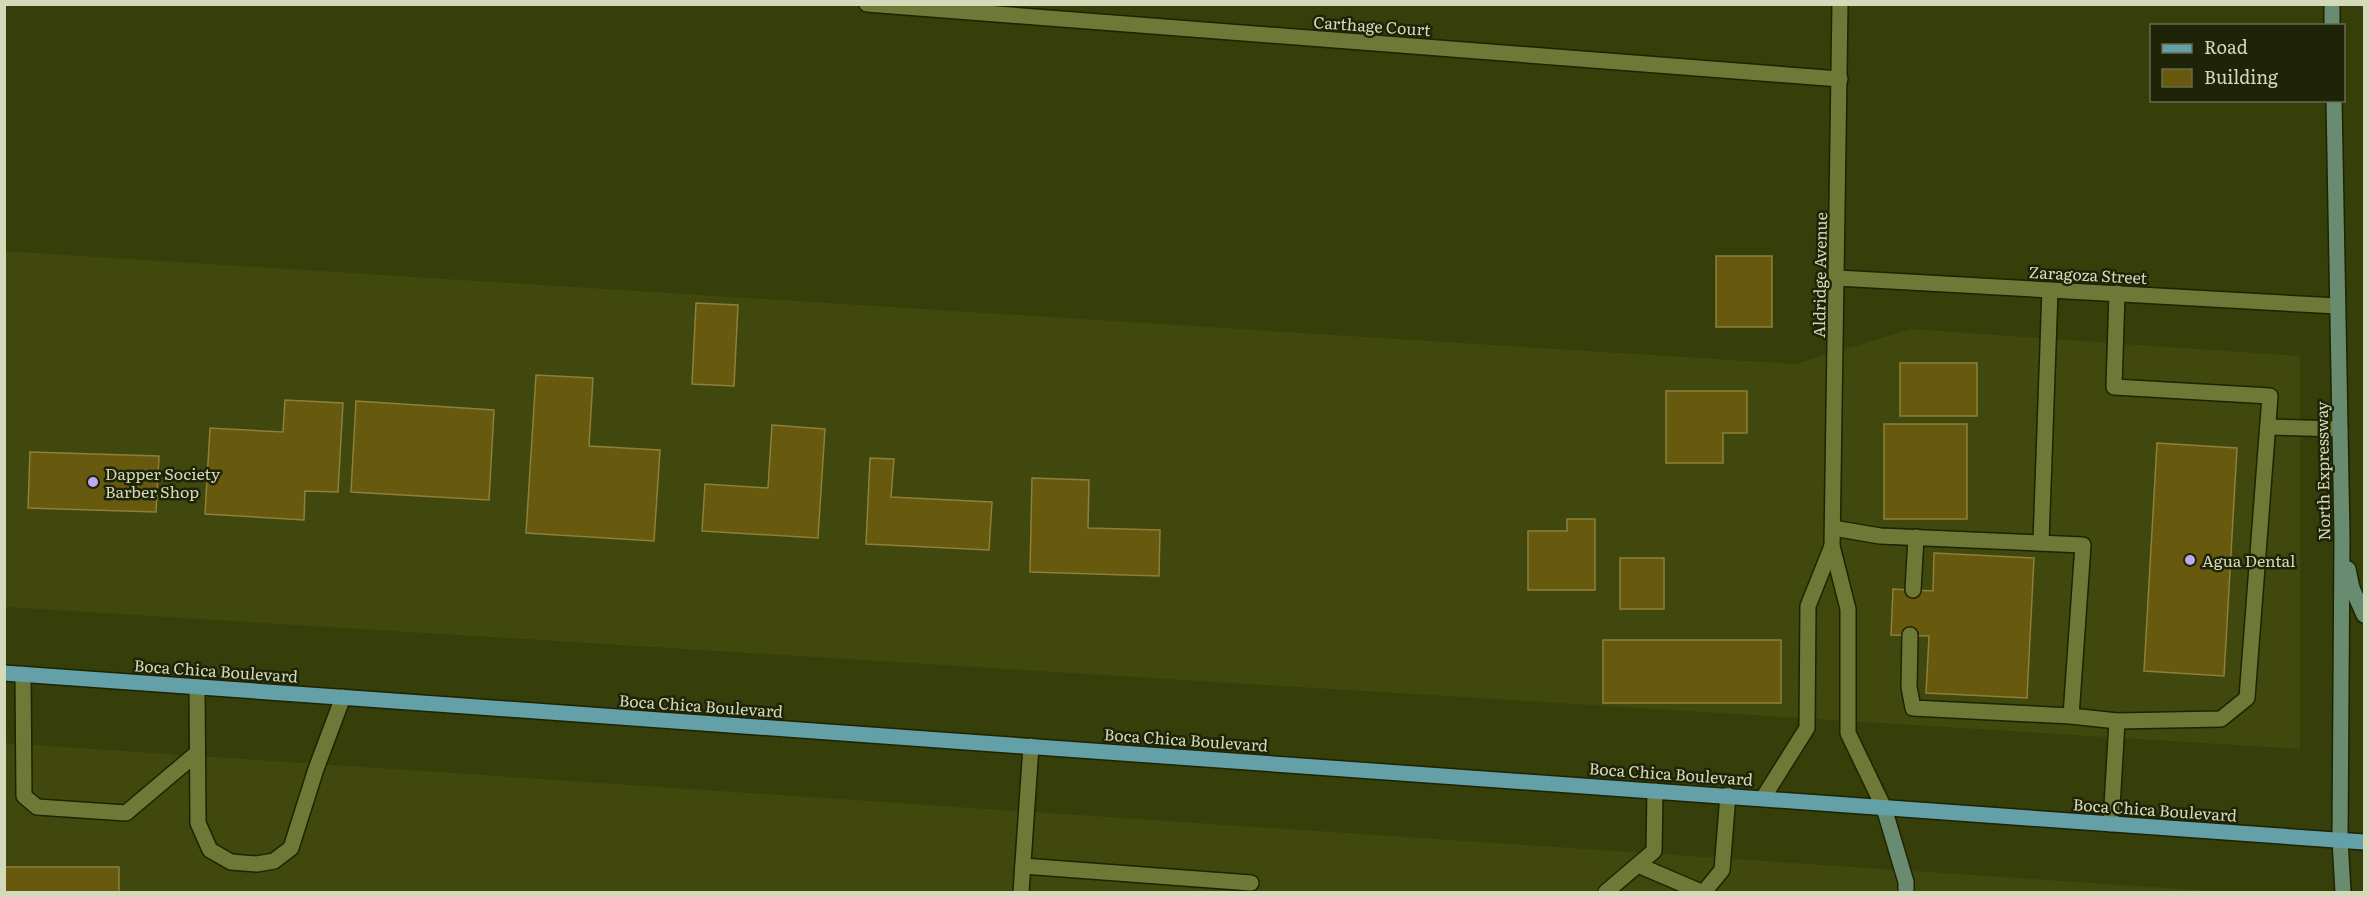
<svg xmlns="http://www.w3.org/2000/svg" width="2369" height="897" viewBox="0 0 2369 897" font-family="Literata,serif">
<rect width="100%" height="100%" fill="#363e09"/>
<g fill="#40480d">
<path d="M4 251 1795 364 1911 329 2300 356V749L5 607Z"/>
<path d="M5 743 2227 892H5Z"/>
</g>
<g fill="#67590e" stroke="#8e7f3b" stroke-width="1.5">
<rect x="1716" y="256" width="56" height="71"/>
<path d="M696 303 738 305 734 386 692 384Z"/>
<rect x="1900" y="363" width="77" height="53"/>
<path d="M536 375 593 378 589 446 660 450 654 541 526 533Z"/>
<path d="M1666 391H1747V433H1723V463H1666Z"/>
<path d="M285 400 343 403 338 492 305 491 304 520 205 514 210 428 283 432Z"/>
<path d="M356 401 494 410 489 500 351 492Z"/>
<rect x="1884" y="424" width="83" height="95"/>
<path d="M772 425 825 429 818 538 702 531 705 484 768 488Z"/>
<path d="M2157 443 2237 448 2224 676 2144 671Z"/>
<path d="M30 452 159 456 156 512 28 508Z"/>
<path d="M870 458 894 459 891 497 992 502 989 550 866 544Z"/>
<path d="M1032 478 1089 480 1088 528 1160 530 1159 576 1030 572Z"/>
<path d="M1567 519H1595V590H1528V531H1567Z"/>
<path d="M1934 553 2034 558 2027 698 1926 693 1929 636 1891 635 1893 589 1933 591Z"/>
<rect x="1620" y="558" width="44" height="51"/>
<rect x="1603" y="640" width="178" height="63"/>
<rect x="4" y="867" width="115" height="25"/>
</g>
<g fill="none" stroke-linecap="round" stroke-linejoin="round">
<g stroke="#1e2301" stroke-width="18">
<g id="service">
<path d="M2268 427 2340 429"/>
<path d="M1833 528 1880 536 2083 545 2071 716 2117 721 2221 719 2247 698 2270 396 2114 387 2117 293"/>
<path d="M2041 542 2050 290"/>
<path d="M1913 590 1916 537"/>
<path d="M1910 635 1909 687 1913 708 2071 716"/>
<path d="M23 674 24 796 37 807 126 813 197 753"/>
<path d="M197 687 198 823 210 850 231 862 257 864 274 861 291 848 316 769 343 697"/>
<path d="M2111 824 2117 721"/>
<path d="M1638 865 1701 892"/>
<path d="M1023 866 1251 883"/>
<path d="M1021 892 1031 746"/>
<path d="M1606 892 1654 851 1655 791"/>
<path d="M1704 892 1722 870 1728 795"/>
</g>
</g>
<g stroke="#1e2301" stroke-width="18">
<g id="minor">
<path d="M867 4 1840 79"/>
<path d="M1840 4 1832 546 1848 609V733L1884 808"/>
<path d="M1837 278 2337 306"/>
<path d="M1763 798 1807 728 1808 606 1832 546"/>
</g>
</g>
<g stroke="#1e2301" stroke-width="18">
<g id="secondary">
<path d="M2332 4V26"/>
<path d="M2334 100 2342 537 2340 840 2343 892"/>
<path d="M2348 569 2352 588 2364 615"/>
<path d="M1884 808 1906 882V892"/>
</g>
</g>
<g stroke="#1e2301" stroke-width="18">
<path id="primary" d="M4 673 2364 842"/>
</g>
<use href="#service" stroke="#6e7938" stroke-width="15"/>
<use href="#minor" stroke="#6e7938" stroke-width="15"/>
<use href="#secondary" stroke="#698c70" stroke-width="15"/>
<use href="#primary" stroke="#64a0a8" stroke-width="15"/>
</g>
<g fill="#bfa9f4" stroke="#1f2307" stroke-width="2">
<circle cx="93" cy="482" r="6"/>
<circle cx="2190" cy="560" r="6"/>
</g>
<g text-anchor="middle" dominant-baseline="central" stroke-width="5" stroke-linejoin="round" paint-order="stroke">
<g font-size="16" fill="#d3dab9" stroke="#1f2307">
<text transform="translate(1372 25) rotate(4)">Carthage Court</text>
<text transform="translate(2088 274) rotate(3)">Zaragoza Street</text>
<text transform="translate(1819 275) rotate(-89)">Aldridge Avenue</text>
<text transform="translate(2322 471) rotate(-91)">North Expressway</text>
<text transform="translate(216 670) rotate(4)">Boca Chica Boulevard</text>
<text transform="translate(701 705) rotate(4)">Boca Chica Boulevard</text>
<text transform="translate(1186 739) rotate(4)">Boca Chica Boulevard</text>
<text transform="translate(1671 773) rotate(4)">Boca Chica Boulevard</text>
<text transform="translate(2155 809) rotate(4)">Boca Chica Boulevard</text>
</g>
<g font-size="16" fill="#d3dab9" stroke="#1f2307" text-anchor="start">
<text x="105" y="473">Dapper Society<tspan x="105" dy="18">Barber Shop</tspan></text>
<text x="2202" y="560">Agua Dental</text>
</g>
</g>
<rect width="2369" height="897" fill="none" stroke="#d3dab9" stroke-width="12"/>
<rect x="2150" y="24" width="195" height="78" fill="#1f2307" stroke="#676c4e" stroke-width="1.5"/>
<rect x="2162" y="44" width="30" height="9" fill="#64a0a8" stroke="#676c4e" stroke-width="1.5"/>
<text x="2204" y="54" font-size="18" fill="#d3dab9">Road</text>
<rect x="2162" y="69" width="30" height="18" fill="#67590e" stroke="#676c4e" stroke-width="1.5"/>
<text x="2204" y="84" font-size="18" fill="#d3dab9">Building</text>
</svg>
